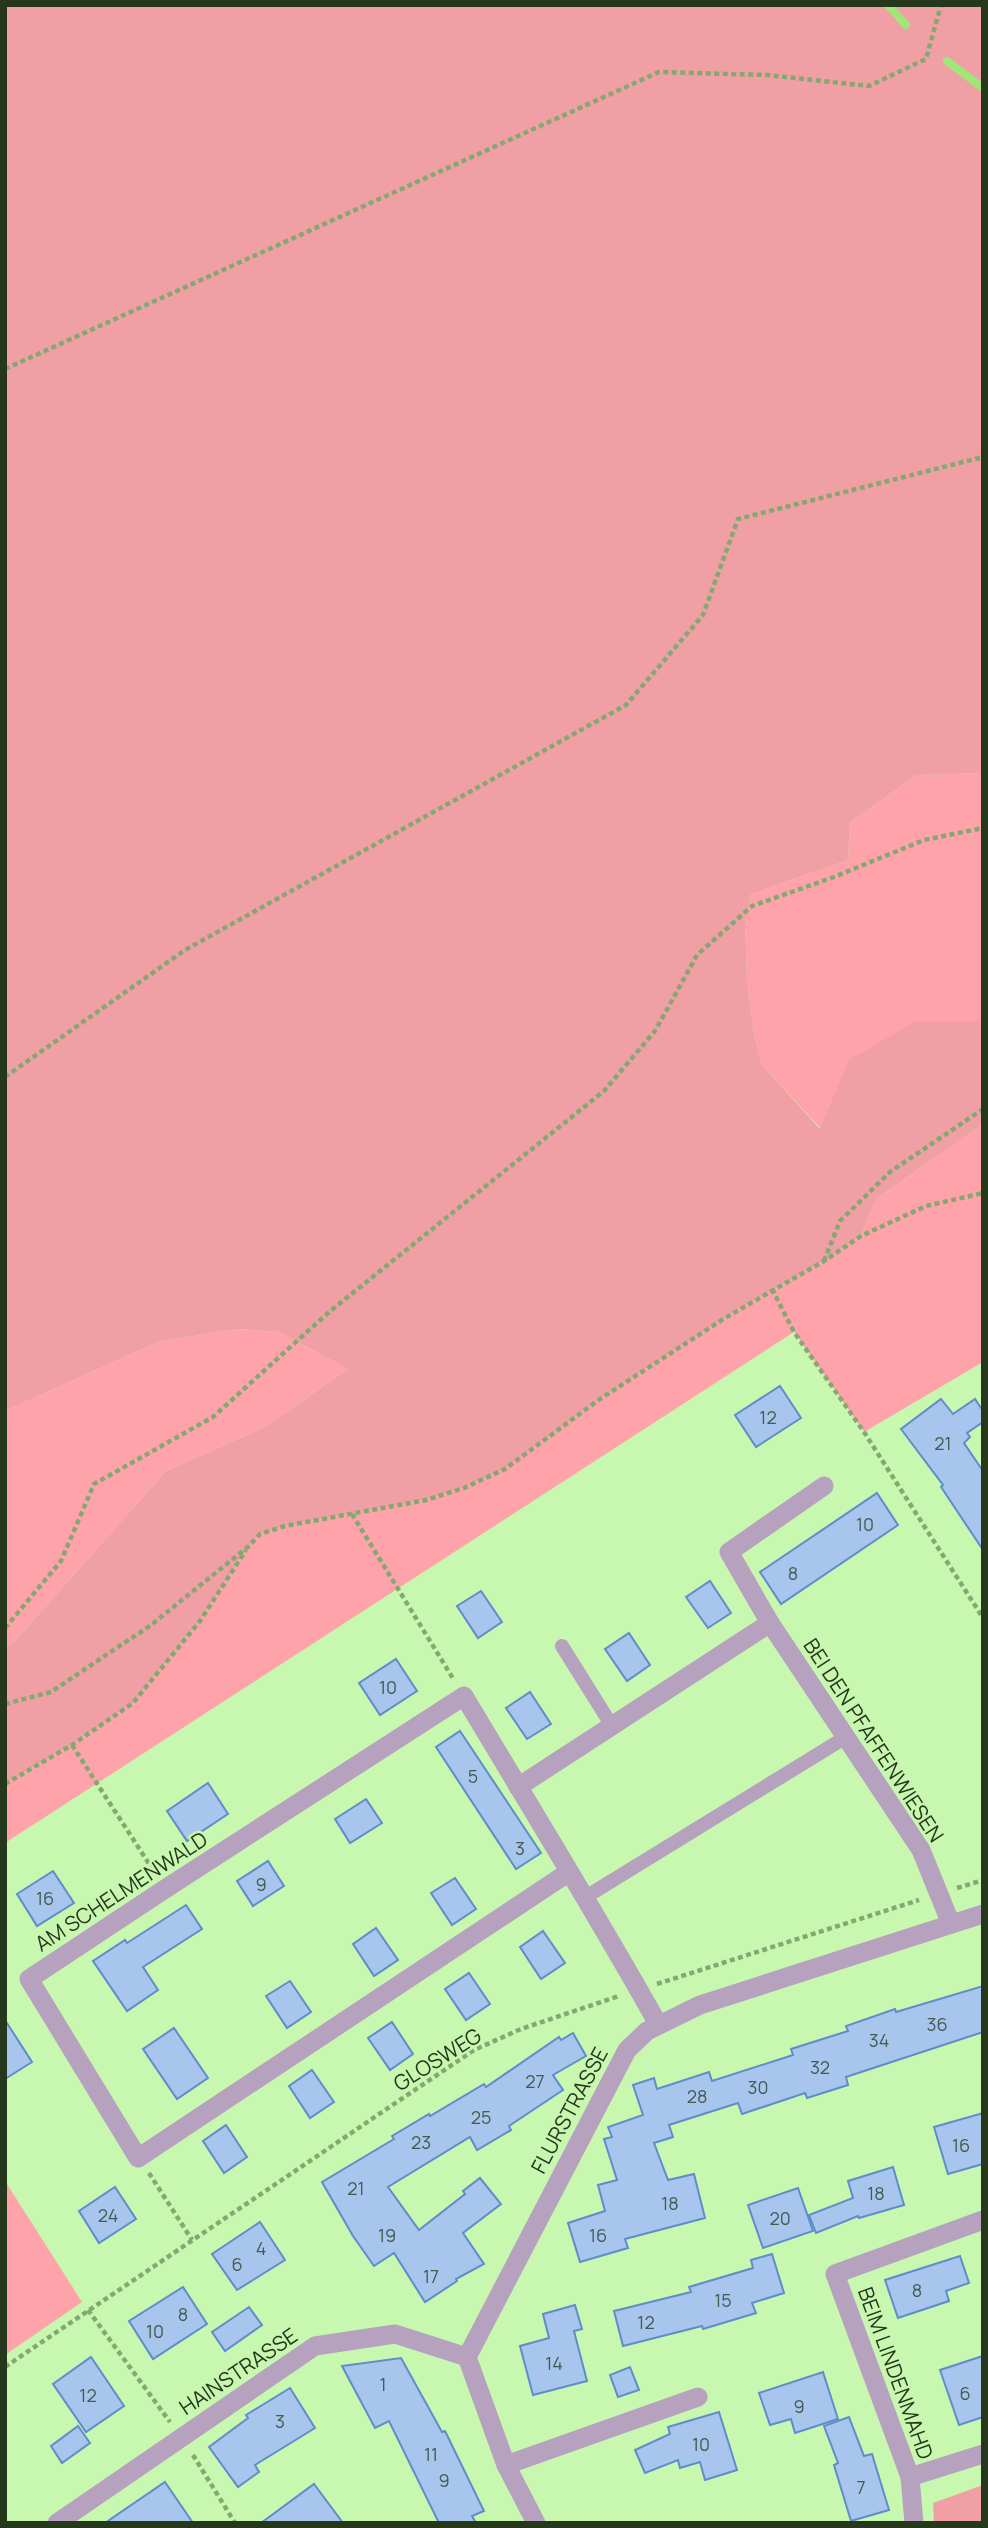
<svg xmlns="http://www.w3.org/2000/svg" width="988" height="2528" viewBox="0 0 988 2528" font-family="Manrope,sans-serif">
<rect width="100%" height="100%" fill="#c8f7b0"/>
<g fill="#fea3a9">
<path d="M983 773V1021H916L821 1129 762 1065 754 1035 747 980 745 920 751 894 848 860 850 822 917 775Z"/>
<path d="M983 1124V1362L864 1432 794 1332 5 1843V1784L72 1745 133 1703 200 1621 249 1546 260 1534 285 1526 426 1500 464 1488 505 1469 600 1399 725 1318 824 1261 861 1236 876 1199Z"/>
<path d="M237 1329 279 1332 348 1369 265 1427 166 1471 15 1641 5 1647V1411L158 1342Z"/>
<path d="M5 2181 82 2302 5 2355Z"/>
</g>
<g fill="#f09fa4">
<path d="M5 5H983V773L917 775 850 822 848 860 751 894 745 920 747 980 754 1035 762 1065 820 1129 849 1060 916 1021H983V1124L876 1199 861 1236 824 1261 725 1318 600 1399 505 1469 464 1488 426 1500 285 1526 260 1534 249 1546 200 1621 133 1703 72 1745 5 1784V1647L15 1641 166 1471 265 1427 348 1369 279 1332 237 1329 158 1342 5 1411Z"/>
<path d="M983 2485V2522L934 2523 933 2503Z"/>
</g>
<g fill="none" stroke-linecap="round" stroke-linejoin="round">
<g stroke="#9fe778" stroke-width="8">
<path d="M888 5 906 25"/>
<path d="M947 61 983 88"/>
</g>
</g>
<g fill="#a7c5ed" stroke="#5e8dca" stroke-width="2">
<path d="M780 1386 801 1418 756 1447 735 1415Z"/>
<path d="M941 1399 953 1414 975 1399 983 1411V1422L967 1433 970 1437 964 1443 983 1471V1550L941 1487 943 1485 901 1429Z"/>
<path d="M877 1493 898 1525 781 1604 760 1572Z"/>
<path d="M710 1581 731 1613 708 1628 686 1597Z"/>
<path d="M481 1591 502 1622 478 1638 457 1606Z"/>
<path d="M629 1633 650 1665 627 1681 605 1649Z"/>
<path d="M396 1659 417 1691 380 1715 359 1683Z"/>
<path d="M530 1692 551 1724 527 1739 506 1708Z"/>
<path d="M460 1731 541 1853 516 1869 436 1747Z"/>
<path d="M208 1783 228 1814 187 1841 167 1811Z"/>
<path d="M366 1799 382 1823 350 1843 335 1819Z"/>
<path d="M268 1861 284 1886 253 1906 237 1881Z"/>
<path d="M53 1871 74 1903 37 1926 17 1894Z"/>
<path d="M455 1878 476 1909 452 1925 431 1893Z"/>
<path d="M186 1905 202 1929 143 1967 158 1990 127 2011 93 1961 125 1940 127 1943Z"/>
<path d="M376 1928 398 1960 374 1976 353 1944Z"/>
<path d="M543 1931 565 1963 541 1979 520 1947Z"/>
<path d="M469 1973 490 2004 466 2020 445 1989Z"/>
<path d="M290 1981 311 2012 287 2028 266 1996Z"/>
<path d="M983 1986V2032L846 2077 848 2085 807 2098 805 2093 742 2114 738 2103 669 2125 673 2137 654 2143 668 2180 694 2174 705 2218 625 2239 628 2248 580 2262 568 2223 605 2211 598 2185 617 2180 604 2139 612 2137 608 2127 643 2115 633 2085 654 2078 657 2089 709 2072 712 2081 793 2055 791 2049 848 2031 846 2026 895 2009 896 2012Z"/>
<path d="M5 2020 32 2062 5 2079Z"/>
<path d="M392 2022 413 2054 390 2070 368 2038Z"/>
<path d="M174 2028 208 2078 177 2099 143 2049Z"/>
<path d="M573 2033 586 2056 553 2075 563 2090 509 2126 511 2130 477 2150 470 2137 388 2187 419 2230 465 2194 463 2191 480 2178 501 2204 463 2233 484 2264 456 2279 457 2281 425 2302 394 2253 374 2266 353 2236 322 2182 394 2139 392 2136 429 2114 430 2116 484 2084 486 2087 559 2037 561 2040Z"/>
<path d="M312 2070 334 2102 310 2118 289 2086Z"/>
<path d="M983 2113V2164L948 2174 934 2127Z"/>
<path d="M226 2125 247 2157 224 2173 203 2141Z"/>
<path d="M893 2167 904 2205 859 2218 858 2216 816 2233 809 2215 853 2198 848 2181Z"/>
<path d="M115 2187 136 2219 99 2243 79 2211Z"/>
<path d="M798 2188 813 2231 763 2248 748 2205Z"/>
<path d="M260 2222 285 2260 237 2290 212 2254Z"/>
<path d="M772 2254 784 2293 752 2303 756 2313 703 2329 702 2326 623 2346 614 2311 691 2292 689 2287 753 2268 751 2260Z"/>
<path d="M960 2256 969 2283 946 2291 949 2301 898 2318 885 2280Z"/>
<path d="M183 2287 207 2324 153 2359 129 2321Z"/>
<path d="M575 2305 582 2329 574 2331 587 2381 533 2395 520 2346 549 2338 543 2314Z"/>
<path d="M249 2307 262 2325 225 2351 212 2332Z"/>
<path d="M983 2356V2417L959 2425 940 2370Z"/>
<path d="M91 2357 124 2406 86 2432 53 2384Z"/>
<path d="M401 2358 442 2432 445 2431 484 2511 472 2516 476 2523H439L389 2421 375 2428 342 2366Z"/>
<path d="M630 2367 639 2390 618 2397 610 2375Z"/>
<path d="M823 2372 838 2419 795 2433 791 2419 770 2425 759 2393Z"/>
<path d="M290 2388 315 2428 255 2465 259 2472 238 2487 209 2447 248 2418 246 2415Z"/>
<path d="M719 2412 737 2470 705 2480 700 2462 680 2468 678 2460 645 2473 635 2450 670 2434 668 2427Z"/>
<path d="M849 2417 864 2456 872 2454 889 2510 851 2521 834 2465 838 2463 824 2426Z"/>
<path d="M78 2426 90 2443 62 2463 51 2446Z"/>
<path d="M165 2482 193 2523H105Z"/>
<path d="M314 2484 343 2523H261Z"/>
</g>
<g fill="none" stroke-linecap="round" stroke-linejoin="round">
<g stroke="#85a873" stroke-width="4.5" stroke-dasharray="5 3.5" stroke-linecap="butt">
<path d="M5 369 659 72 767 75 869 86 926 59 941 5"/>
<path d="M5 1077 185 950 626 705 703 615 738 519 983 457"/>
<path d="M824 1261 840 1221 890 1172 983 1109"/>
<path d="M772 1289 794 1332 864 1432 983 1618"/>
<path d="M352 1514 454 1680"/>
<path d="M5 1628 61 1561 94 1484 213 1417 329 1312 604 1091 655 1031 697 955 752 906 834 877 924 840 983 828"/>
<path d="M5 1704 51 1692 151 1625 249 1546 260 1534 285 1526 426 1500 464 1488 505 1469 600 1399 725 1318 824 1261 861 1236 926 1206 983 1193"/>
<path d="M72 1745 155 1873"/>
<path d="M5 1784 72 1745 133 1703 200 1621 246 1550"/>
<path d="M957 1888 983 1880"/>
<path d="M657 1984 919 1900"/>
<path d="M149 2173 192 2240"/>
<path d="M88 2310 170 2422"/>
<path d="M5 2367 474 2050 521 2029 619 1996"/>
<path d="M193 2455 235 2523"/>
</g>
<g stroke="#b6a1bf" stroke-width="14">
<path d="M562 1646 612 1726"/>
<path d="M584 1898 846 1737"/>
</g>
<g stroke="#b6a1bf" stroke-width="19">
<path d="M770 1623 921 1850 951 1924"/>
<path d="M518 1787 770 1623 729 1552 824 1486"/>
<path d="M569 1872 138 2158 29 1979 165 1889 464 1696C529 1805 596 1913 658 2024"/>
<path d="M506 2465 698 2397"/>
<path d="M910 2477 983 2454"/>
<path d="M57 2523 315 2346 395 2334 467 2357"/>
<path d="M536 2523 506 2465 467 2357 627 2050 647 2031 700 2005 983 1914"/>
<path d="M914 2523 910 2477 835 2274 983 2220"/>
</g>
</g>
<g text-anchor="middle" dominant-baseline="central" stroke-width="5" stroke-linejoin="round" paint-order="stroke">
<g font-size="18" fill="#465b50">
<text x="768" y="1417">12</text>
<text x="943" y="1443">21</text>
<text x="865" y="1524">10</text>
<text x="793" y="1573">8</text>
<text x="388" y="1687">10</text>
<text x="473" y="1776">5</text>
<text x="520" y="1848">3</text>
<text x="261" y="1884">9</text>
<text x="45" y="1898">16</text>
<text x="937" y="2024">36</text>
<text x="879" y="2040">34</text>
<text x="820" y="2067">32</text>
<text x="535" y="2081">27</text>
<text x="758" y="2087">30</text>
<text x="697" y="2096">28</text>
<text x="481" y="2117">25</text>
<text x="421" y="2142">23</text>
<text x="961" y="2145">16</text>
<text x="356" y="2188">21</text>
<text x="876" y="2193">18</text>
<text x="670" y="2203">18</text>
<text x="108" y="2215">24</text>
<text x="780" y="2218">20</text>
<text x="387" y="2235">19</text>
<text x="598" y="2235">16</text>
<text x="261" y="2248">4</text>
<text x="237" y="2264">6</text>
<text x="431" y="2276">17</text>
<text x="917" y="2290">8</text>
<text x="723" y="2300">15</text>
<text x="183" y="2314">8</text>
<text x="646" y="2322">12</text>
<text x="155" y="2331">10</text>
<text x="554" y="2363">14</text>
<text x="383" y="2384">1</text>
<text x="965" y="2393">6</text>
<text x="88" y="2395">12</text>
<text x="799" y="2406">9</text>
<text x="280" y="2421">3</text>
<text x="701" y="2444">10</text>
<text x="431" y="2454">11</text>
<text x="444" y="2480">9</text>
<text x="861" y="2487">7</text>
</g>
<g font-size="21" fill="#26381c" stroke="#c8f7b0">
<text transform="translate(874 1740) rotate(57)">BEI DEN PFAFFENWIESEN</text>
<text transform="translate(121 1891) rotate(-33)">AM SCHELMENWALD</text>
<text transform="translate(437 2059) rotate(-32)">GLOSWEG</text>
<text transform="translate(569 2110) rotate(-62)">FLURSTRASSE</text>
<text transform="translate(238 2371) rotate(-34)">HAINSTRASSE</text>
<text transform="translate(896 2373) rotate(70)">BEIM LINDENMAHD</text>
</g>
</g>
<rect width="988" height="2528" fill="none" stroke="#26381c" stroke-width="14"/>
</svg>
